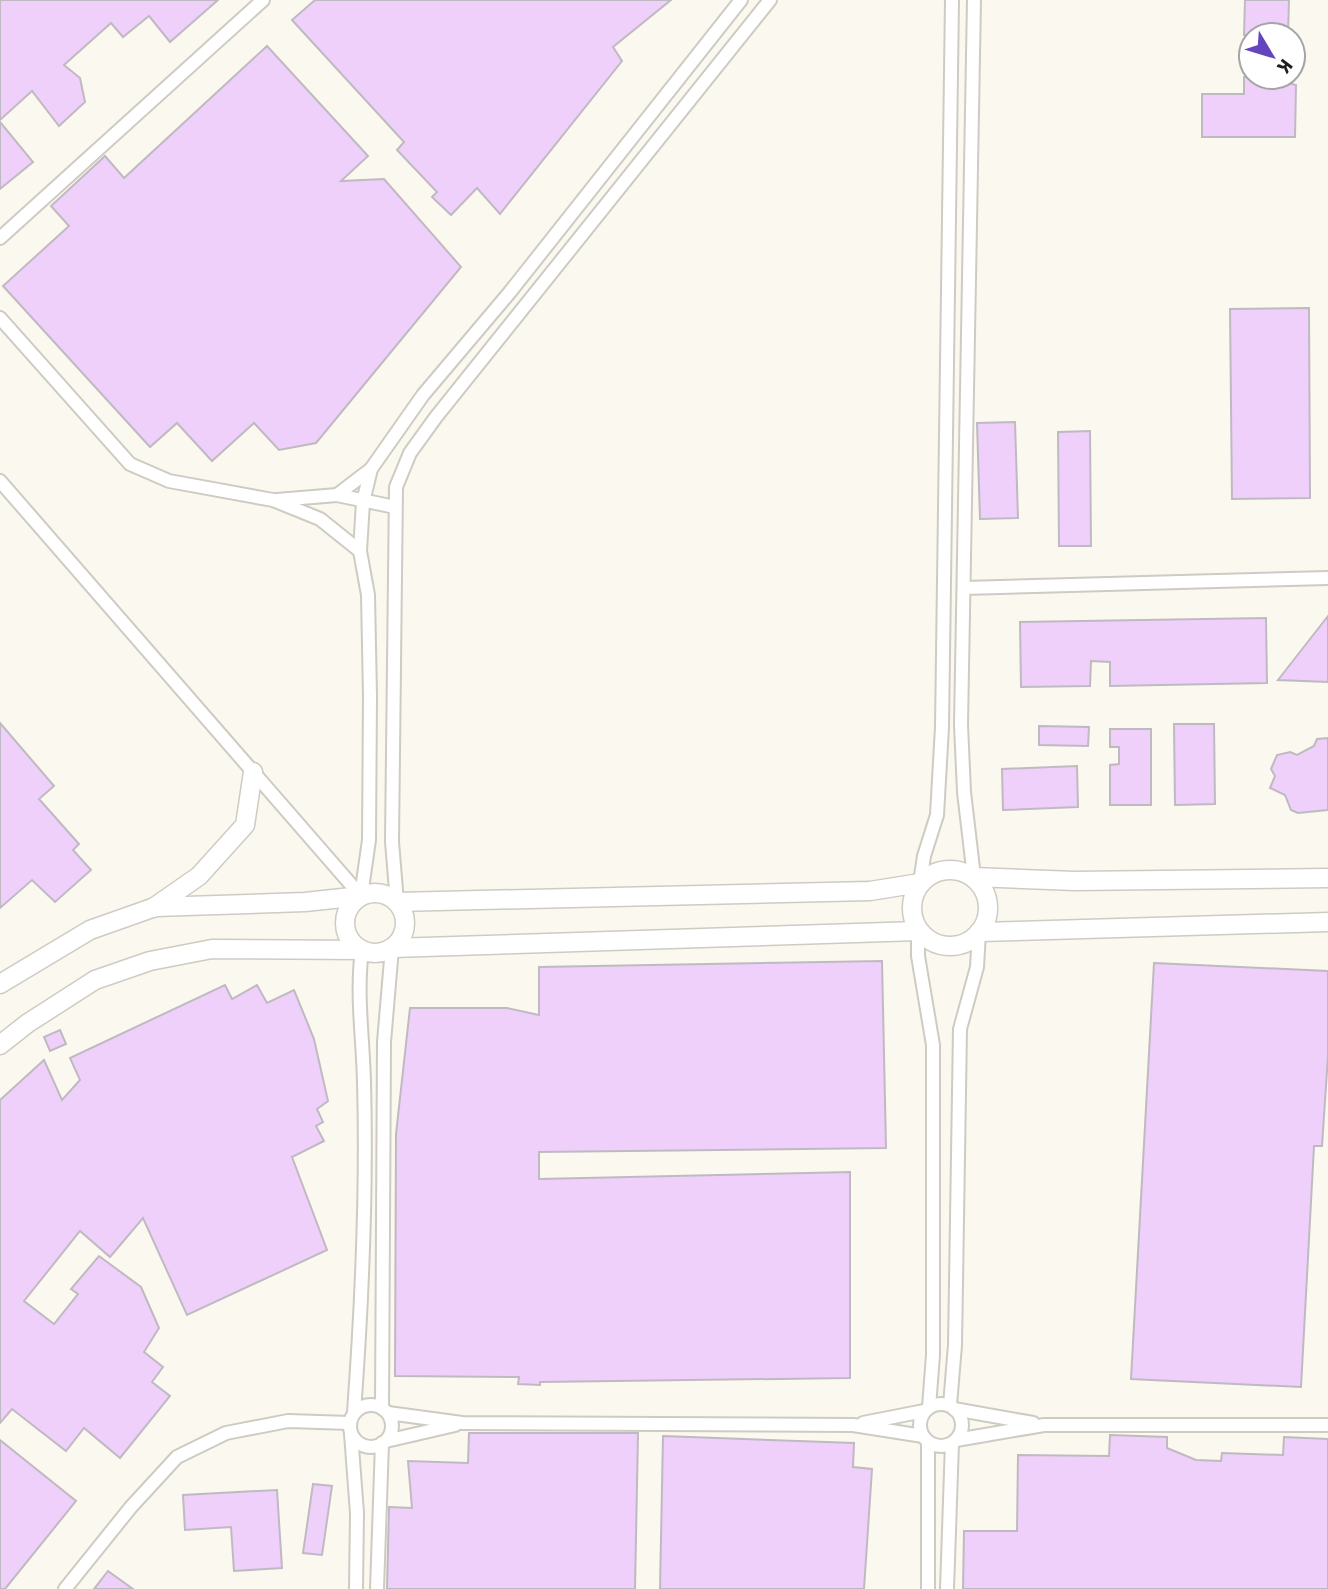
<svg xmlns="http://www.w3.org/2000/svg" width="1328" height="1589" viewBox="0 0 1328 1589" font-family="Signika,sans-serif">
<rect width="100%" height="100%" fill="#fbf8f0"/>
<g fill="#efd0fa" stroke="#bfbac1" stroke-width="2">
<path d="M0 0H218L170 42 149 16 123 37 111 23 64 65 80 78 85 102 59 126 32 91 0 120Z"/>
<path d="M315 0H671L613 47 622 61 500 214 477 188 451 215 432 197 437 192 397 150 404 142 292 20Z"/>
<path d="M1245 0H1289L1288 35H1244Z"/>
<path d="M267 46 368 156 341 181 384 179 461 267 316 443 279 450 254 423 212 461 177 423 150 447 3 286 69 226 51 206 105 156 124 178Z"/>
<path d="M1244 77H1288V83L1296 85 1295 137H1202V94H1244Z"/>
<path d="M0 122 33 162 0 189Z"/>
<path d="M1309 308 1310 498 1232 499 1230 309Z"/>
<path d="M1015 422 1018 518 980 519 977 423Z"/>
<path d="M1090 431 1091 546H1059L1058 432Z"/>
<path d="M1328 616V682L1278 680Z"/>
<path d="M1266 618 1267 683 1110 686V662L1091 661 1090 686 1021 687 1020 622Z"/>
<path d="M0 723 54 786 39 799 79 844 73 850 91 870 55 902 32 880 0 908Z"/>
<path d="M1174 724H1214L1215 804 1175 805Z"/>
<path d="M1039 726 1089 727 1088 746 1039 745Z"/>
<path d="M1110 729H1151V805H1110V765L1119 764V747H1110Z"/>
<path d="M1328 738V810L1298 813 1291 810 1285 795 1270 788 1275 776 1271 769 1277 755 1290 752 1297 755 1314 746 1317 739Z"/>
<path d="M1077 766 1078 807 1003 810 1002 769Z"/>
<path d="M882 961 886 1148 539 1152V1179L850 1172V1378L540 1382V1385L518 1384 519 1377 395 1376 396 1134 410 1008H507L539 1015V967Z"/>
<path d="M1154 963 1328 971V1056L1322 1146H1314L1301 1387 1131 1379Z"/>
<path d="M225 985 232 999 257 985 267 1003 294 990 314 1039 328 1101 317 1109 323 1122 316 1126 324 1141 292 1157 327 1250 187 1315 143 1218 110 1257 80 1231 24 1301 54 1324 78 1294 71 1289 99 1256 141 1287 159 1328 144 1352 163 1367 152 1382 170 1396 120 1458 84 1428 66 1451 12 1409 0 1423V1100L44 1060 62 1100 80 1080 70 1058Z"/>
<path d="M60 1030 66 1044 50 1051 44 1037Z"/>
<path d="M469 1433H638L635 1589H387L389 1507 412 1508 408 1461 468 1463Z"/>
<path d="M1110 1435 1167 1437V1448L1196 1460 1221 1461 1222 1453 1283 1455 1284 1437 1328 1439V1589H963L964 1531H1017L1018 1455 1109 1456Z"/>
<path d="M663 1436 854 1443 853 1467 872 1469 864 1589H660Z"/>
<path d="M0 1440 76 1501 5 1589H0Z"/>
<path d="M313 1484 332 1486 322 1555 303 1553Z"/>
<path d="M277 1490 282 1568 234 1571 231 1527 185 1530 183 1495Z"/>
<path d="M108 1571 133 1589H94Z"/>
</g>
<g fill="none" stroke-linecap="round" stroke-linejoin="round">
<g stroke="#cecbc3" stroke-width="16">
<g id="street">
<path d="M0 238 263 0"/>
<path d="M0 318 130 464 169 481 273 500 320 519 360 551"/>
<path d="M0 481 361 896"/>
<path d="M337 495 371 469"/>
<path d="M277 500 337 495 395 507"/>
<path d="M964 588 1328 578"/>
<path d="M974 877 964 792 961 725 974 0"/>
<path d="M920 883 924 856 937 815 942 727 952 0"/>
<path d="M361 896 369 840 370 696 368 595 360 551 363 502 371 469 423 395 510 292 741 0"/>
<path d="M397 902 392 842 396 487 410 453 436 417 770 0"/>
<path d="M918 931V956L933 1045V1355L929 1407"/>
<circle cx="941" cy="1425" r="21"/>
<path d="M950 1405 955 1345 960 1029 977 967 979 932"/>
<circle cx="371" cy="1426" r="21"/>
<path d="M382 1408 384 1042 392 948"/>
<path d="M954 1409 1033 1423"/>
<path d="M354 1412C362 1303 367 1192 364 1082 363 1038 356 994 362 950"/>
<path d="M388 1413 462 1423 853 1425 923 1436"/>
<path d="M863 1423 924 1411"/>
<path d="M351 1434 357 1513 356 1589"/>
<path d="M956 1440 1044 1425H1328"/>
<path d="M386 1441 455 1425"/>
<path d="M928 1442V1589"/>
<path d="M65 1589 131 1507 177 1457 226 1433 288 1421 350 1423"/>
<path d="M377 1589 382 1443"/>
<path d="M947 1589 952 1443"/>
</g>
</g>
<g stroke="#cecbc3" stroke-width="21">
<g id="secondary">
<circle cx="950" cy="908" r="38"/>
<path d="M974 877 1075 881 1328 878"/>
<circle cx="375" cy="923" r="30"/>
<path d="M397 902 870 891 920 883"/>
<path d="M153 908 199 876 245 825 253 772"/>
<path d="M979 932 1328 922"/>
<path d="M392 948 918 931"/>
<path d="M0 984 90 930 155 907 305 902 361 896"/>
<path d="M0 1045 28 1023 95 980 150 961 212 949 362 950"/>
</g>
</g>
<use href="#street" stroke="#fff" stroke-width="12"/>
<use href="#secondary" stroke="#fff" stroke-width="18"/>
</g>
<g transform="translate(1272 56) rotate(128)"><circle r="33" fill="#ffffff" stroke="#a6a5a5" stroke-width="2"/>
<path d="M0-5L12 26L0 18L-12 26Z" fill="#6345bd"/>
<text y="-10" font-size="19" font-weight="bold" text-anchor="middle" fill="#201f1d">K</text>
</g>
</svg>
